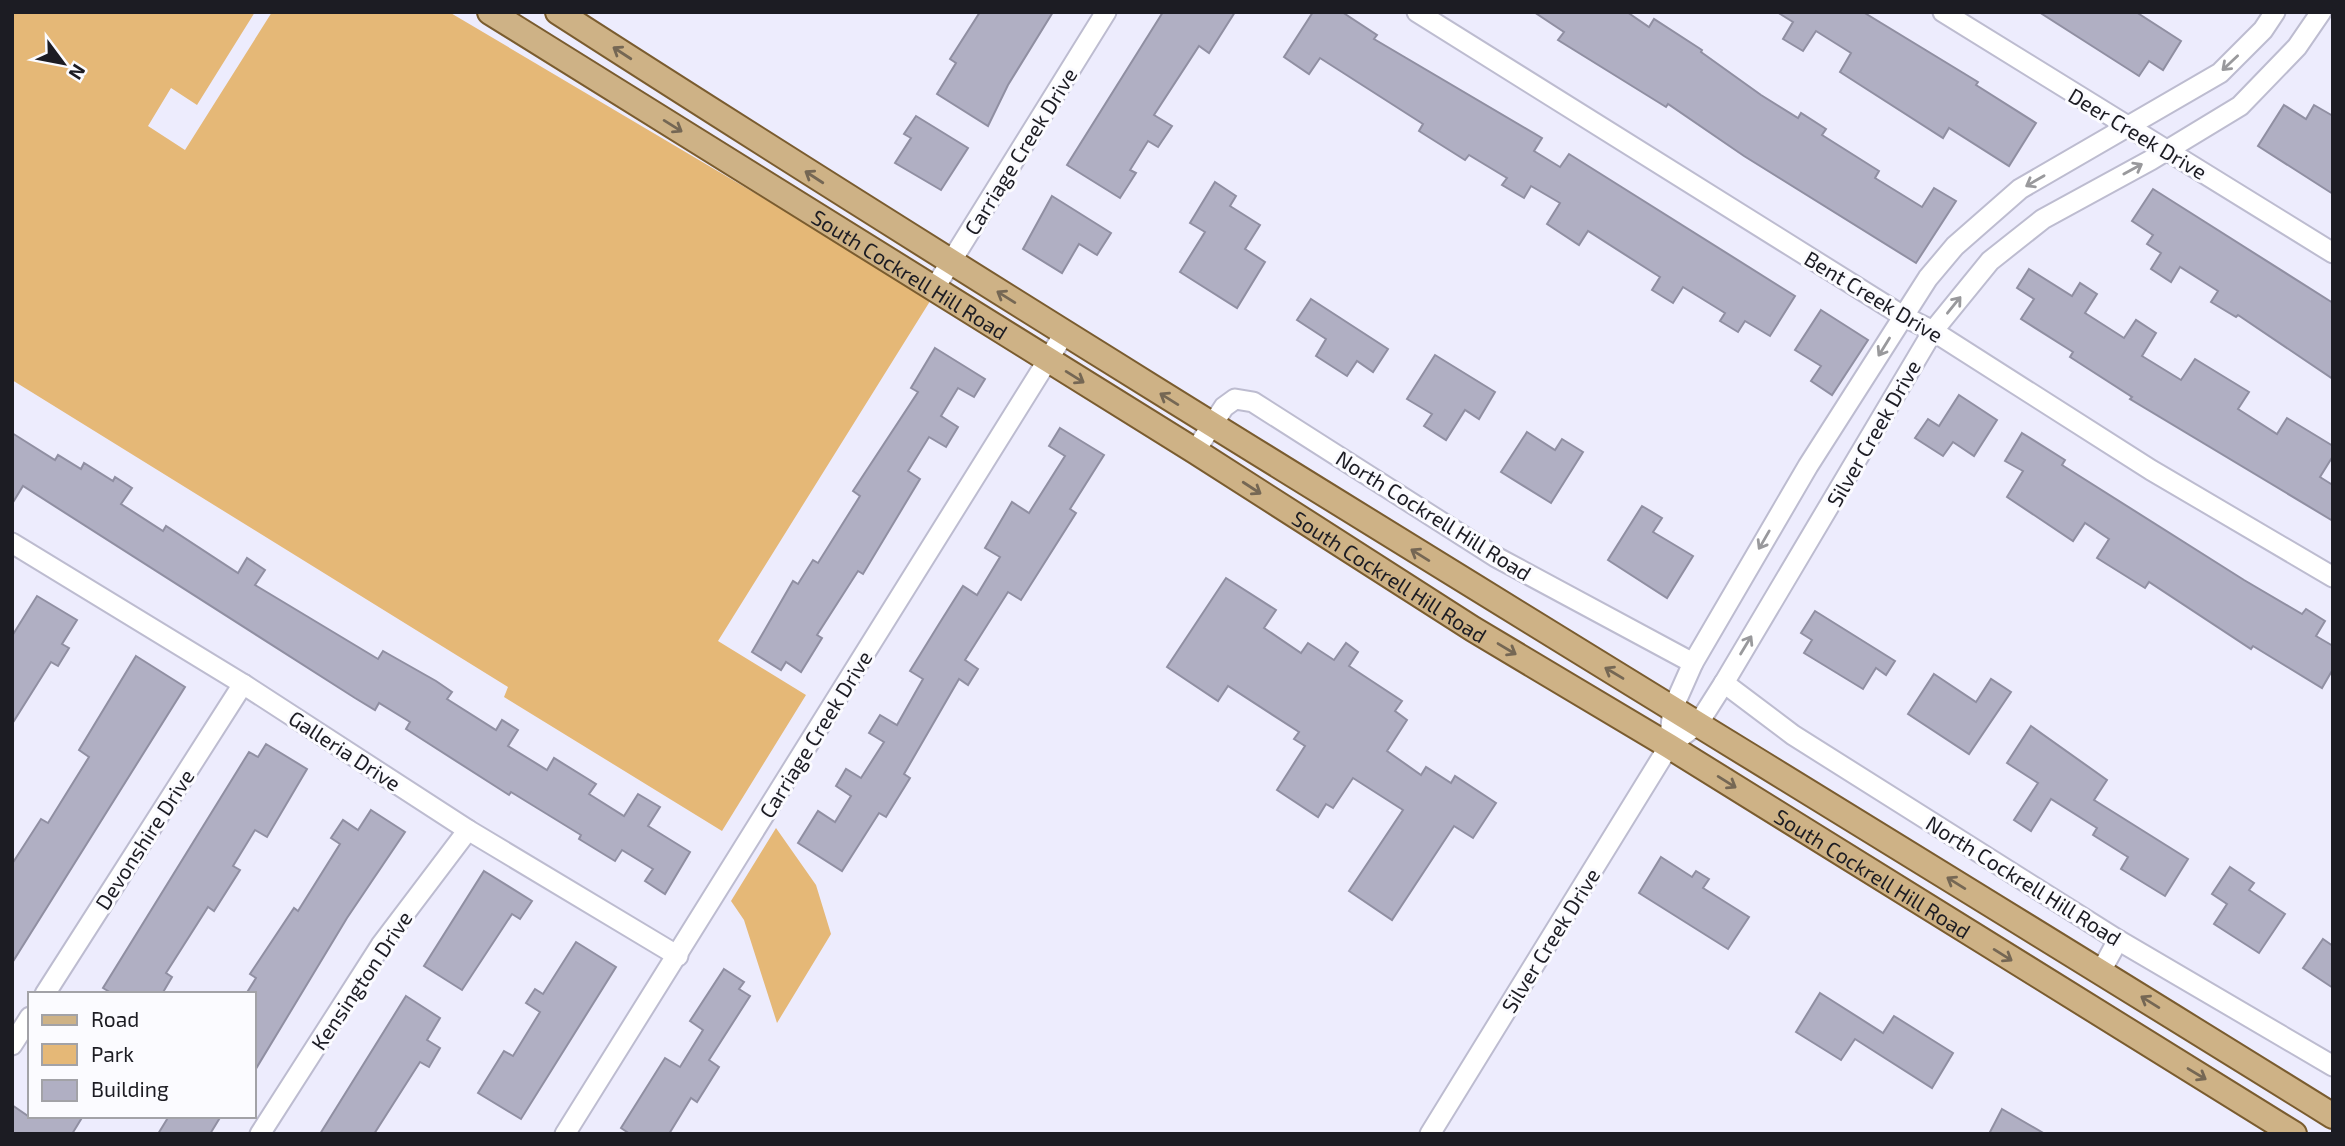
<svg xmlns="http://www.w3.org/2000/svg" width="2345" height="1146" viewBox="0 0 2345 1146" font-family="'Exo 2',sans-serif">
<rect width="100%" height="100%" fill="#edecfd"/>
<g fill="#e5b877">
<path d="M12 12H255L197 105 171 88 148 126 185 150 272 12H449L932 298 718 641 806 695 722 831 504 697 508 687 12 380Z"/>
<path d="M776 828 816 885 831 934 777 1023 744 920 731 901Z"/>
</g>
<g fill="#b0afc3" stroke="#908fa2" stroke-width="2">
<path d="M980 12H1053L1008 85 988 126 937 94 956 63 950 59Z"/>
<path d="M1163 12H1235L1209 53 1199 46 1154 115 1172 126 1158 147 1148 141 1130 170 1136 173 1120 198 1067 165Z"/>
<path d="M1313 12H1342L1377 35 1374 39 1542 138 1534 151 1560 167 1569 154 1795 296 1770 336 1745 321 1738 332 1720 321 1725 313 1683 287 1673 303 1652 290 1660 277 1588 231 1579 245 1547 224 1560 203 1531 186 1524 198 1502 185 1507 178 1469 155 1465 160 1419 131 1423 124 1320 58 1309 74 1284 57Z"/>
<path d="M1534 12H1627L1649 27 1654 19 1702 50 1701 52 1761 95 1798 118 1801 113 1826 129 1822 135 1879 171 1875 178 1922 207 1934 188 1956 201 1916 263 1744 156 1668 104 1666 107 1558 40 1564 32Z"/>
<path d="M1777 12H1863L1978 82 1976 85 2036 123 2009 166 1949 128 1943 138 1840 72 1851 53 1816 31 1803 51 1783 39 1793 22Z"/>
<path d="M2039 12H2136L2181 41 2163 70 2149 61 2139 76Z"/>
<path d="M2284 105 2306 119 2314 105 2333 116V194L2258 146Z"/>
<path d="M916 116 968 148 941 190 895 163 911 138 904 134Z"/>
<path d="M1215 182 1236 196 1230 206 1260 225 1245 249 1265 262 1237 308 1180 272 1205 232 1190 223Z"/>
<path d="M2153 189 2333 303V379L2238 315 2236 317 2211 302 2218 291 2180 267 2171 282 2151 269 2161 253 2147 244 2153 235 2132 221Z"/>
<path d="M1052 196 1111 233 1097 255 1079 244 1062 273 1023 249Z"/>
<path d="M2029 269 2072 296 2080 283 2097 294 2085 313 2124 338 2136 320 2156 333 2142 356 2181 380 2195 359 2249 392 2238 409 2277 434 2287 418 2333 446V456L2320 477 2331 484 2333 481V521L2130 399 2132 397 2070 357 2073 352 2021 319 2034 299 2017 288Z"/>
<path d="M1311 299 1388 349 1373 372 1357 361 1347 376 1316 356 1326 339 1297 320Z"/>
<path d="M1821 310 1868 340 1832 395 1811 381 1821 366 1795 350Z"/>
<path d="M935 348 985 379 974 397 958 388 941 416 958 427 946 447 929 437 908 471 920 479 863 574 858 571 817 635 822 638 801 672 786 662 781 670 752 652 793 581 798 584 813 560 818 563 860 496 853 491 918 392 911 388Z"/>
<path d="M1435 355 1495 392 1479 419 1465 410 1446 440 1424 426 1432 414 1407 399Z"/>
<path d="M1959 395 1997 420 1974 456 1953 442 1943 456 1915 438 1928 419 1939 426Z"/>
<path d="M1060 428 1104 455 1070 509 1076 513 1021 600 1008 592 965 660 978 669 968 685 959 679 904 774 910 778 886 817 879 813 842 871 798 843 818 811 835 822 851 796 836 786 846 769 861 778 884 742 869 733 880 715 897 725 923 679 910 671 939 624 963 586 977 595 1000 557 985 548 1012 502 1029 513 1065 456 1049 446Z"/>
<path d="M1527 432 1555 450 1562 439 1583 452 1551 503 1501 472Z"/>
<path d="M12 433 55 460 58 455 81 469 84 463 113 481 115 477 132 488 121 504 163 531 166 526 238 573 247 558 265 570 255 585 378 659 383 651 436 681 452 692 447 699 496 730 502 720 518 730 508 746 547 770 554 758 596 784 589 794 624 816 638 794 660 807 648 826 690 852 665 894 645 881 653 869 622 850 615 861 579 839 581 835 511 792 509 795 406 729 410 722 379 703 375 710 355 698 23 486 12 504Z"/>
<path d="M2022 433 2065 460 2062 465 2244 580 2302 614 2306 609 2325 621 2316 636 2333 646V669L2322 688 2253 646 2251 649 2149 582 2145 588 2097 558 2109 539 2085 523 2073 541 2007 497 2023 471 2005 461Z"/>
<path d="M1642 506 1662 518 1653 532 1693 556 1667 598 1608 560Z"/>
<path d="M1226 578 1276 610 1264 628 1301 653 1308 643 1334 660 1346 643 1358 652 1349 666 1402 701 1395 711 1407 720 1387 751 1421 775 1426 767 1451 783 1455 776 1496 803 1473 838 1454 826 1392 920 1349 891 1403 810 1353 778 1333 808 1326 804 1318 817 1277 790 1305 746 1294 739 1299 732 1228 686 1218 701 1167 667Z"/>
<path d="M37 596 77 620 62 644 69 648 58 666 51 662 12 724V636Z"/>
<path d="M1815 611 1895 661 1886 675 1876 668 1863 689 1804 653 1812 640 1801 633Z"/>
<path d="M136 656 185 687 12 963V864L41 819 48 823 89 757 79 750Z"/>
<path d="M1934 674 1976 702 1991 679 2011 692 1969 754 1908 714Z"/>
<path d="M2031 726 2107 780 2094 800 2188 859 2165 896 2121 869 2128 857 2093 835 2097 828 2051 799 2031 831 2014 820 2038 783 2007 763Z"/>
<path d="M266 744 307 769 267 837 255 830 233 866 240 870 214 911 208 907 166 973 172 977 162 994H113L103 988 249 752 258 757Z"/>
<path d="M371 810 405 832 347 918 254 1072V994H246L256 978 250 974 294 908 298 911 340 844 331 838 343 820 358 830Z"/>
<path d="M1661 857 1692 877 1696 871 1709 879 1703 888 1749 917 1728 949 1639 893Z"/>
<path d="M2230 867 2254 883 2249 890 2285 914 2259 953 2214 924 2227 904 2212 894Z"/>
<path d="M484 871 532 901 520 919 512 914 462 990 424 966Z"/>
<path d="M2323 939 2333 946V988L2303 968Z"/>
<path d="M576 942 616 967 521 1119 478 1093 504 1051 513 1056 540 1012 526 1003 535 989 543 994Z"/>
<path d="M724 969 744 982 739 989 750 996 709 1060 719 1067 697 1102 691 1098 669 1134H630L621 1128 665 1058 680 1067 703 1030 690 1021Z"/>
<path d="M1820 993 1883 1033 1894 1016 1953 1053 1932 1088 1855 1039 1841 1060 1796 1032Z"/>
<path d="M406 996 440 1018 427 1040 440 1048 429 1067 420 1062 374 1134H320Z"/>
<path d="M12 1105 28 1116H83L72 1134H12Z"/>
<path d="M2002 1109 2045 1134H1989Z"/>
<path d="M169 1116H221L210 1134H158Z"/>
</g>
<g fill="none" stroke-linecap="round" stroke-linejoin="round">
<g stroke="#bdbcd0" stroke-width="23">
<g id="minor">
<path d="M1417 12 1903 316 1933 331 2151 470 2333 577"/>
<path d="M1943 12 2333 253"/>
<path d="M934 289 1106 12"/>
<path d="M1195 451 1224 407 1235 399 1253 402 1496 557 1693 663"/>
<path d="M12 543 243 684 468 830 678 956"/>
<path d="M1724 683 1793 735 2118 940 2333 1066"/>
<path d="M1669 746 1673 708 1693 663 1808 466 1928 278 1955 246 2020 189 2220 73 2263 30 2275 12"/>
<path d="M2101 971 2118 940"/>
<path d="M45 994 243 684"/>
<path d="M12 1045 30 1017"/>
<path d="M260 1134 381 945 468 830"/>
<path d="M565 1134 1064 334"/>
<path d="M1430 1134 1669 746 1698 724 1724 683 1933 331 1990 261 2043 219 2151 160 2240 106 2297 47 2321 12"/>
</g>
</g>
<g stroke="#7a5c2f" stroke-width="28">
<g id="major">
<path id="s1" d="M490 12 1195 451 1473 629 1669 746 2294 1134"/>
<path d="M558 12C1144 389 1741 748 2333 1116"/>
</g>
</g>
<use href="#minor" stroke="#fff" stroke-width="19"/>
<use href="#major" stroke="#ceb286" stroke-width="24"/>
</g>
<defs><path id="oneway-shaft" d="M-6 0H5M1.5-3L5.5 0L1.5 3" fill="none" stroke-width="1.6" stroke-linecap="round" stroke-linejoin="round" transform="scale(1.75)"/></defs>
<g stroke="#756754">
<use href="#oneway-shaft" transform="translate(622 53) rotate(-147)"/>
<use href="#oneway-shaft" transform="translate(673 126) rotate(32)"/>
<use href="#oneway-shaft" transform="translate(814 177) rotate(-147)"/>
<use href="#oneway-shaft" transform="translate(1006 297) rotate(-148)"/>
<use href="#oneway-shaft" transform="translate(1075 377) rotate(32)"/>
<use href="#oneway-shaft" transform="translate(1169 399) rotate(-148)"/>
<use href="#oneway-shaft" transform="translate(1252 488) rotate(33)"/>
<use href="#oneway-shaft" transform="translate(1420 555) rotate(-148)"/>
<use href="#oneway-shaft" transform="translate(1507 649) rotate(31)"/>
<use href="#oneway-shaft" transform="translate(1614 673) rotate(-149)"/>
<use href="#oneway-shaft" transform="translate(1727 782) rotate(32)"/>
<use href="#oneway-shaft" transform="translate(1956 883) rotate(-148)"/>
<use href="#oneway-shaft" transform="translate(2003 955) rotate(32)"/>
<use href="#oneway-shaft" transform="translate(2150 1002) rotate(-148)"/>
<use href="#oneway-shaft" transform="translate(2197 1074) rotate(31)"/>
</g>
<g stroke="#99999c">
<use href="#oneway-shaft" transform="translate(2230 63) rotate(137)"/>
<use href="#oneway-shaft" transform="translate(2133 169) rotate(-29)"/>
<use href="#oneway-shaft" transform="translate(2035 181) rotate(150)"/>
<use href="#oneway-shaft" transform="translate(1954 305) rotate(-51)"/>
<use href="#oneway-shaft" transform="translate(1884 347) rotate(122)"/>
<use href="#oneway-shaft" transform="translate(1764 540) rotate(120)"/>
<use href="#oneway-shaft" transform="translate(1746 645) rotate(-59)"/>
</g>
<g text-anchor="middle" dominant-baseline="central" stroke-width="6" stroke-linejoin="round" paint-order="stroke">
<g font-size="21" fill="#1c1c23" stroke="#fbfbff">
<text transform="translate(2138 133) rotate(31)">Deer Creek Drive</text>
<text transform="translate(1020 151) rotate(-58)">Carriage Creek Drive</text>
<text stroke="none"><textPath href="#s1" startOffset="495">South Cockrell Hill Road</textPath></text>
<text transform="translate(1874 296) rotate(31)">Bent Creek Drive</text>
<text transform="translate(1873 433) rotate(-60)">Silver Creek Drive</text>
<text transform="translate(1434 515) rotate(32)">North Cockrell Hill Road</text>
<text stroke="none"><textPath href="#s1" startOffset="1062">South Cockrell Hill Road</textPath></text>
<text transform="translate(815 734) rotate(-58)">Carriage Creek Drive</text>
<text transform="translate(345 750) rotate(33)">Galleria Drive</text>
<text transform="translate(144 839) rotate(-57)">Devonshire Drive</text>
<text stroke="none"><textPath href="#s1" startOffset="1629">South Cockrell Hill Road</textPath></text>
<text transform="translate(2024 880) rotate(32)">North Cockrell Hill Road</text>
<text transform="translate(1550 940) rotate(-58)">Silver Creek Drive</text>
<text transform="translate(361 980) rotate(-56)">Kensington Drive</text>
</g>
</g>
<rect width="2345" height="1146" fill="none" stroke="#1c1c23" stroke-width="28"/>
<rect x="28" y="992" width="228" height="126" fill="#fbfbff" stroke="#a2a2a7" stroke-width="2"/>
<rect x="42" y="1015" width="35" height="10" fill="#ceb286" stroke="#a2a2a7" stroke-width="2"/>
<text x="91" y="1027" font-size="21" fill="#1c1c23">Road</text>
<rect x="42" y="1044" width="35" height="21" fill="#e5b877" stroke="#a2a2a7" stroke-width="2"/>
<text x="91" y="1062" font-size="21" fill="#1c1c23">Park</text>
<rect x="42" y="1080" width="35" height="21" fill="#b0afc3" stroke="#a2a2a7" stroke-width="2"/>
<text x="91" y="1097" font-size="21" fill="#1c1c23">Building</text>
<g transform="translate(63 63) rotate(122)" stroke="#fbfbff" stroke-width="5" paint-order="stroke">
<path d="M0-5L12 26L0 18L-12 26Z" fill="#1c1c23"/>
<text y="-10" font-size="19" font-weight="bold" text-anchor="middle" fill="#1c1c23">N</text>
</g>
</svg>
